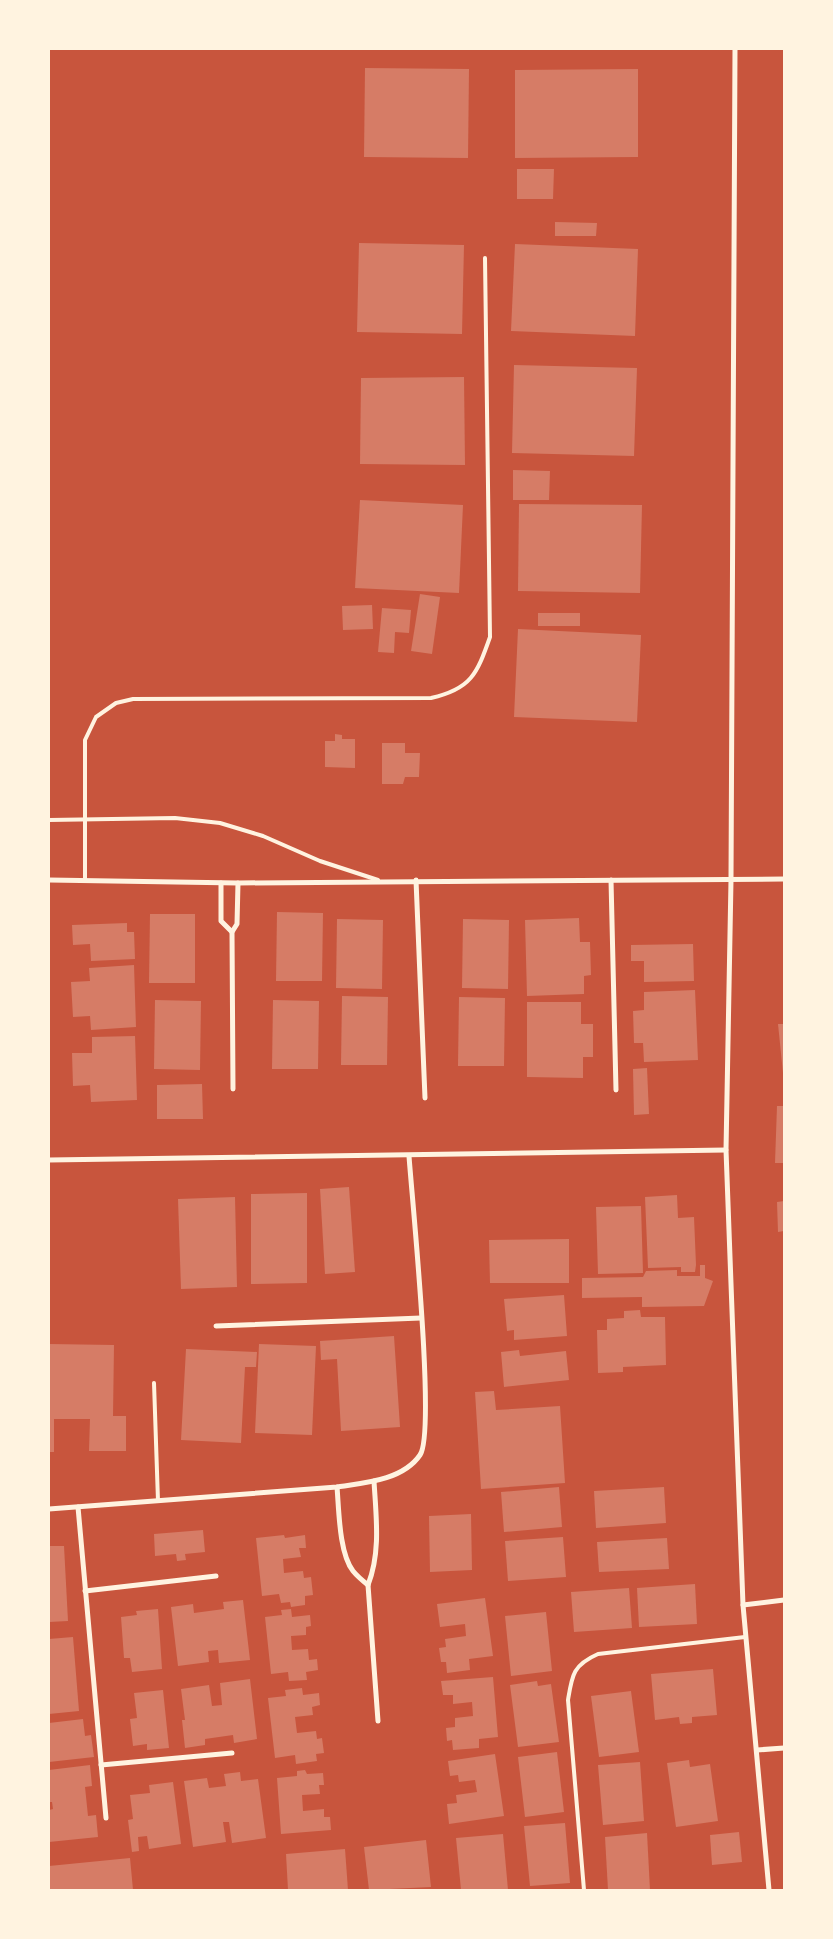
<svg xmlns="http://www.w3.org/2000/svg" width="833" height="1939" viewBox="0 0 833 1939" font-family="'IBM Plex Sans',sans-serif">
<rect width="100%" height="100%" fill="#c8553d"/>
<g fill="#d67c66">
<path d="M365 68 469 69 468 158 364 157Z"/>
<path d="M638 69V157L515 158V70Z"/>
<path d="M517 169H554L553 199H517Z"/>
<path d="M555 222 597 223 596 236H555Z"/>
<path d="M359 243 464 245 462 334 357 332Z"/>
<path d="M515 244 638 249 635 336 511 331Z"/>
<path d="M514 365 637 368 634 456 512 453Z"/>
<path d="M464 377 465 465 360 464 361 378Z"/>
<path d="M513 470 550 471 549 500H513Z"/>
<path d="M360 500 463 505 459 593 355 588Z"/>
<path d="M519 504 642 505 640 593 518 591Z"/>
<path d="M420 594 440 597 432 654 411 651Z"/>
<path d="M372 605 373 629 343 630 342 606Z"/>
<path d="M382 608 411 610 409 633 395 632 394 653 378 652Z"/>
<rect x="538" y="613" width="42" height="13"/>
<path d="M518 629 641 635 637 722 514 717Z"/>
<path d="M335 734 342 735V739H355V768L325 767V741H335Z"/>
<path d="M382 743H405V753H420L419 777H405L403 784H382Z"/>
<path d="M277 912 323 913 322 981H276Z"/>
<path d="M150 914H195V983H149Z"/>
<path d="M579 918 580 942H590L591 975 584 976V994L527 996 525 920Z"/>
<path d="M337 919 383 920 382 989 336 988Z"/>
<path d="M463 919 509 920 508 989 462 988Z"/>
<path d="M127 923V932H134L135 959 91 961 90 944 73 945 72 925Z"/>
<path d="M693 944 694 981 644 982V961H631V945Z"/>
<path d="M134 965 136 1027 91 1030 90 1016 73 1017 71 982 90 981 89 968Z"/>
<path d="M695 990 698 1060 644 1062 643 1043H634L633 1011 644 1010V992Z"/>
<path d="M342 996 388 997 387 1065H341Z"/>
<path d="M459 997 505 998 504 1066H458Z"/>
<path d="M155 1000 201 1001 200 1070 154 1069Z"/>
<path d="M273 1000 319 1001 318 1069H272Z"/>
<path d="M527 1002H581V1024H593V1057H583V1078L527 1077Z"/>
<path d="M778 1024H784V1073H783Z"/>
<path d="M135 1036 137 1100 91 1102 90 1085 73 1086 72 1053H92V1037Z"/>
<path d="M647 1068 649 1114 634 1115 633 1069Z"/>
<path d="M202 1084 203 1119H157V1085Z"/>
<path d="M777 1106H784V1163H775Z"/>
<path d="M349 1187 355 1272 325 1274 320 1189Z"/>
<path d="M307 1193V1283L251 1284V1194Z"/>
<path d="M677 1195 678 1218 694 1217 696 1265 695 1272H681V1267L648 1268 645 1197Z"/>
<path d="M235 1197 237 1287 181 1289 178 1199Z"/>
<path d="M784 1201V1231L778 1232 777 1202Z"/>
<path d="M641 1206 643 1273 598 1274 596 1207Z"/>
<path d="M569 1239V1283H490L489 1240Z"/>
<path d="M700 1265H705V1278L713 1281 704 1306 642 1307V1297L582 1298V1278L643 1277 646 1271 677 1270V1276H700Z"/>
<path d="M564 1295 567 1336 514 1340V1330L507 1331 504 1299Z"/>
<path d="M640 1310 641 1317H665L666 1365 623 1367V1372L598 1373 597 1330H607V1319L624 1318V1311Z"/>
<path d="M394 1336 400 1427 341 1431 337 1359 321 1360 320 1341Z"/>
<path d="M49 1344 114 1345 113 1416H126V1451H89L90 1419H54V1452H49Z"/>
<path d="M259 1344 316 1346 312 1435 255 1433Z"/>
<path d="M186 1349 257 1352 256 1367H245L241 1443 181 1440Z"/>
<path d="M519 1350 520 1356 566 1351 569 1380 504 1387 501 1352Z"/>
<path d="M494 1391 496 1410 560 1406 565 1483 481 1489 475 1392Z"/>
<path d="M559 1487 562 1527 504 1532 501 1492Z"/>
<path d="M664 1487 666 1523 596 1528 594 1491Z"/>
<path d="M471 1514 472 1570 430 1572 429 1516Z"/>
<path d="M203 1530 205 1552 185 1554 186 1560 177 1561 176 1554 155 1556 154 1534Z"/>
<path d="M284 1535 285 1538 305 1535 306 1548H299L301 1557 283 1559 284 1573 303 1571 304 1578 311 1577 313 1595 305 1596V1605L291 1607 290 1602 281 1603 279 1594 262 1596 256 1538Z"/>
<path d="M563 1537 566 1577 508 1581 505 1541Z"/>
<path d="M667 1538 669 1569 599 1572 597 1542Z"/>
<path d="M49 1546H64L68 1621 49 1622Z"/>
<path d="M695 1584 697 1624 639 1627 637 1588Z"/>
<path d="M629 1588 632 1628 574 1632 571 1592Z"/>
<path d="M485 1598 493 1656 469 1659 470 1670 447 1673 446 1662H441L439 1648 446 1647 445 1639 466 1636 465 1624 440 1627 437 1604Z"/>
<path d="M243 1600 250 1660 219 1663 218 1650 208 1651 209 1662 178 1666 171 1607 193 1604 194 1613 224 1609 223 1602Z"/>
<path d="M158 1609 162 1669 132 1672 130 1658H124L121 1617 137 1615 136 1611Z"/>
<path d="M291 1609 292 1617 310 1615 311 1626 306 1627V1635L291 1636 292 1650 308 1649 309 1660 317 1659 318 1670 306 1672 307 1680 289 1681 288 1672 271 1674 265 1617 282 1615 281 1610Z"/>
<path d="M546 1612 552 1671 511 1676 505 1616Z"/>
<path d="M73 1637 79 1711 49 1714V1639Z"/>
<path d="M713 1669 717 1715 692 1717V1723L680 1724 679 1717 655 1720 651 1674Z"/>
<path d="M493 1677 498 1737 479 1739V1748L453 1750 452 1740 447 1741 446 1728 455 1727V1718L473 1716 472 1702 453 1704V1695H443L441 1681Z"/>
<path d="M250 1679 257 1739 234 1743 233 1735 205 1739V1745L185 1748 182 1720H185L181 1689 209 1685 212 1706 222 1705 220 1683Z"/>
<path d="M537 1681 538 1686 551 1684 559 1742 518 1747 510 1685Z"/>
<path d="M302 1688 303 1695 319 1693 320 1705 312 1707 313 1715 295 1717 297 1733 316 1731 317 1739 322 1738 324 1753 316 1754 317 1761 296 1764 295 1755 275 1758 268 1698 286 1696 285 1690Z"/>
<path d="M163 1690 169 1748 147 1750V1744L133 1746 130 1719 137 1718 134 1693Z"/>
<path d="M631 1691 639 1752 599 1757 591 1696Z"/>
<path d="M83 1719 85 1736 91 1735 94 1757 49 1762V1723Z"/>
<path d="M557 1752 564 1812 525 1817 518 1757Z"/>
<path d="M495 1754 504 1816 449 1824 447 1804 457 1803 456 1795 477 1792 475 1780 459 1782 458 1775 450 1776 448 1761Z"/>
<path d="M689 1760 690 1767 710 1764 718 1821 676 1827 667 1763Z"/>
<path d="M640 1762 644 1821 603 1825 598 1765Z"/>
<path d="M90 1765 92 1786 85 1787 88 1816 96 1815 98 1837 49 1842V1810L53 1809 52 1802H49V1770Z"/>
<path d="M305 1770 307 1774 323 1773 324 1785H319L320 1794 302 1795 303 1811 324 1809V1817H330L331 1830 281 1834 277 1778 297 1776V1771Z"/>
<path d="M240 1772 241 1781 258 1779 266 1838 232 1843 229 1822H223L226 1842 193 1847 184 1781 207 1778 209 1788 226 1786 224 1774Z"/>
<path d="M173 1782 181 1844 149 1849 147 1836 138 1837 139 1851 132 1852 128 1820 133 1819 130 1795 150 1793 149 1785Z"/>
<path d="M565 1823 570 1883 530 1886 524 1826Z"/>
<path d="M739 1832 742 1862 712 1865 710 1835Z"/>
<path d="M647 1833 650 1890H608L605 1837Z"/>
<path d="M503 1834 508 1890H461L456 1838Z"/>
<path d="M426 1840 431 1887 369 1890 364 1847Z"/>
<path d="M345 1849 348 1890H288L286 1854Z"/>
<path d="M130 1858 133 1890H49V1866Z"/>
</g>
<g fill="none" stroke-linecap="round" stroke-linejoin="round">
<g stroke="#fff3e0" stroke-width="4">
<path d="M49 820 175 818 220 823 263 836 320 861 378 880"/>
<path d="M85 880V740L96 717 116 703 133 699 431 698C471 689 477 674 490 637L485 258"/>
<path d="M154 1383 158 1501"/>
<path d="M584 1890 568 1700C572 1675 573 1665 598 1654L745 1637"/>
</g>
<g stroke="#fff3e0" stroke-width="5">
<path d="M735 49 731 880 726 1150 743 1605 769 1890"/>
<path d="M49 880 238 883 784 879"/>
<path d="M416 880 425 1098"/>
<path d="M611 880 616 1090"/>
<path d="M221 883V921L232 932"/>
<path d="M233 1089 232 932 237 924 238 883"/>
<path d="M49 1160 726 1150"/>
<path d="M216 1326 421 1318"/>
<path d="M374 1481C376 1516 381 1552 368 1585L378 1721"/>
<path d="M337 1487C339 1510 339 1553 353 1571 357 1576 363 1581 368 1585"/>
<path d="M78 1507 106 1818"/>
<path d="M49 1509 337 1487C365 1483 403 1480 420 1455 436 1432 412 1199 409 1156"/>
<path d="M85 1591 216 1576"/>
<path d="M743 1605 784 1600"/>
<path d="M757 1750 784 1748"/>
<path d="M101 1765 232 1753"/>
</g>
</g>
<rect width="833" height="1939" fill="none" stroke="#fff3e0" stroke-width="100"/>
</svg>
